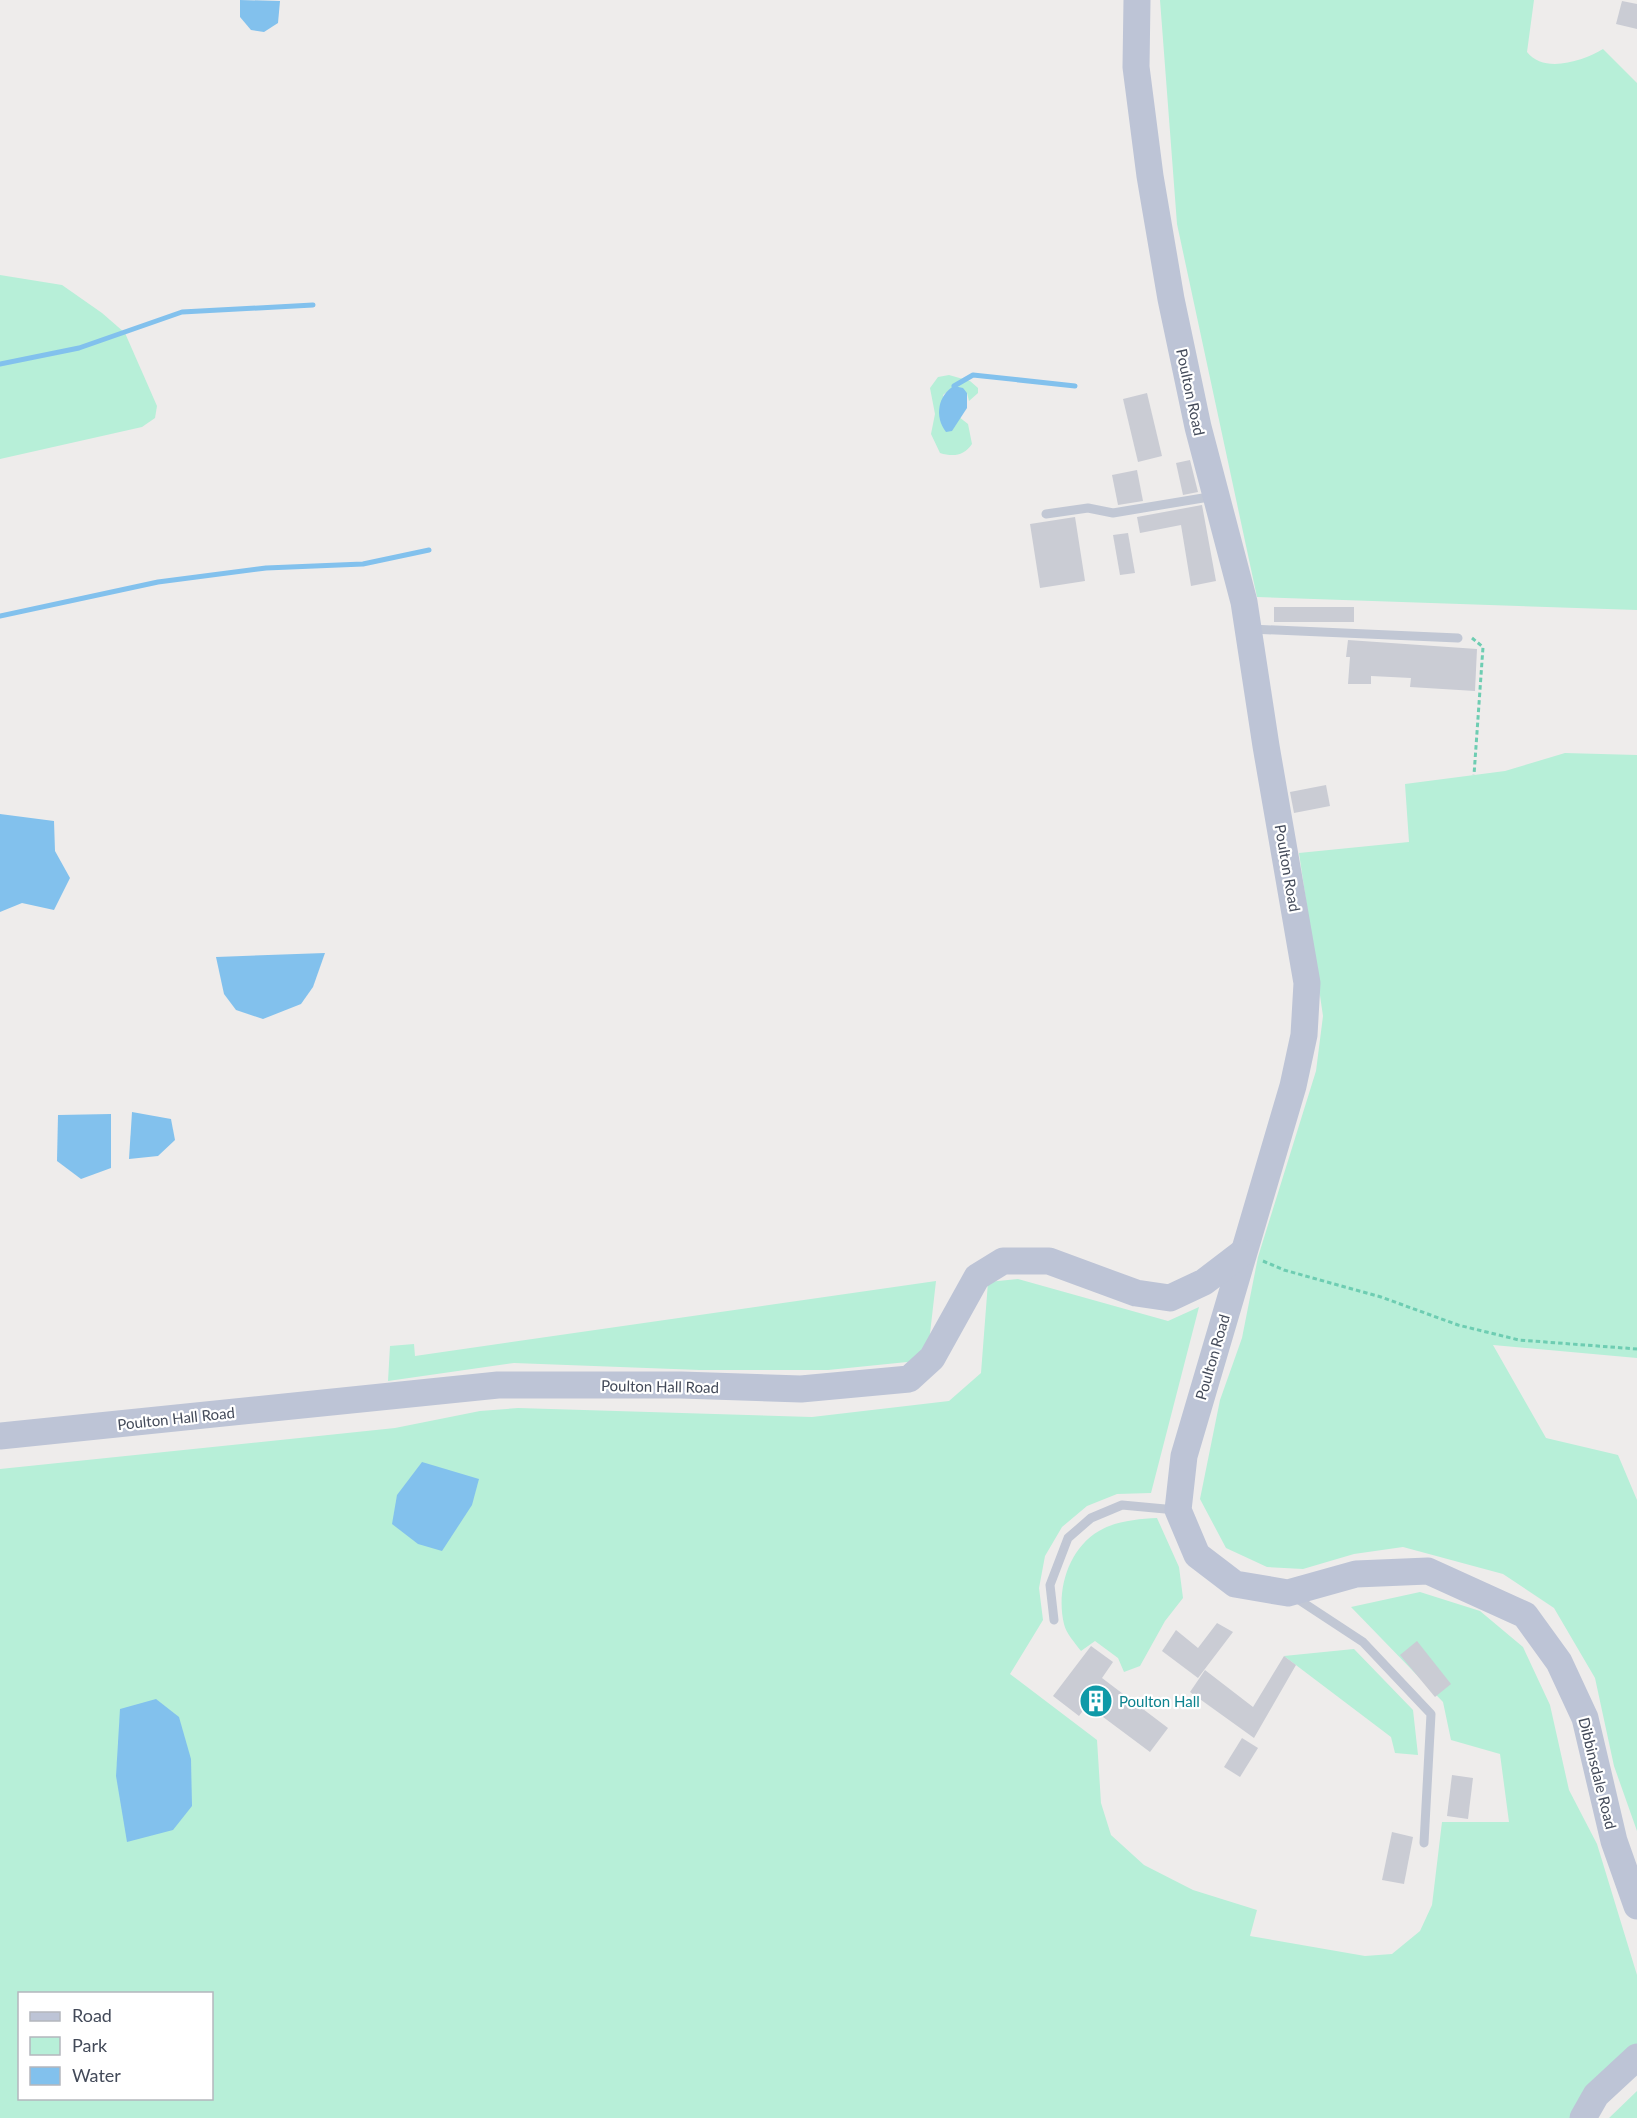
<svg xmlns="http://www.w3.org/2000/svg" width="1637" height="2118" viewBox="0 0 1637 2118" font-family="Lato,sans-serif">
<rect width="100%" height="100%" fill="#eeeceb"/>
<g fill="#b7efd8" fill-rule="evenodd">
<path d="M1160 0H1534L1527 52C1544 74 1583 61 1603 49L1637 83V610L1257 597 1177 224Z"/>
<path d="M0 275 62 285 102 313 125 333 157 406 155 418 142 427 0 459Z"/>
<path d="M949 375 970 381 978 388V393L969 401 967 393 954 386 943 395 955 426 959 417 968 424 972 444C964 456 953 457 940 453L931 434 935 414 930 388 938 377Z"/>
<path d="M1565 753 1637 755V1358L1493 1345 1546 1438 1618 1455 1637 1500V1831L1614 1766 1595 1678 1554 1608 1503 1574 1403 1547 1354 1554 1303 1569 1267 1567 1226 1548 1200 1499 1220 1400 1242 1338 1258 1257 1316 1071 1323 1016 1299 853 1409 842 1405 784 1505 771Z"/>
<path d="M1018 1279 1168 1321 1199 1307 1151 1493 1117 1494 1087 1506 1062 1527 1045 1556 1039 1588 1043 1620 1010 1674 1097 1740 1101 1803 1111 1835 1144 1865 1193 1890 1257 1910 1250 1936 1365 1956 1392 1954 1420 1931 1432 1905 1442 1822H1509L1500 1754 1451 1740 1443 1702 1351 1607 1420 1592 1480 1611 1523 1647 1550 1705 1569 1790 1597 1844 1637 1975V2044L1574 2118H0V1469L395 1428 480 1411 518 1408 812 1417 949 1401 981 1373 988 1282ZM20 1994H212V2098H20Z"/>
<path d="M936 1281 927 1360 828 1370H700L514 1363 388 1381 390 1346 414 1344 415 1356Z"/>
<path d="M1157 1518 1179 1567 1183 1598 1165 1621 1140 1666 1124 1672 1118 1658 1095 1641 1081 1651C1075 1643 1066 1633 1064 1624 1056 1591 1068 1549 1099 1531 1115 1521 1138 1519 1157 1518Z"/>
<path d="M1354 1649 1413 1710 1418 1755 1395 1753 1391 1737 1284 1656Z"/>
<path d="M1637 2091V2118H1608H1609Z"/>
</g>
<g fill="#82c1ed">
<path d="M240 0 280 1 278 23 264 32 251 30 240 17Z"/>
<path d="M954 386 963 388 967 393V408L952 431 946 432C934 417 938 395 954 386Z"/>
<path d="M0 814 54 821 55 851 70 878 54 910 22 903 0 912Z"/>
<path d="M325 953 313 987 301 1004 263 1019 236 1010 224 994 216 957Z"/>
<path d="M132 1112 171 1119 175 1140 158 1156 129 1159Z"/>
<path d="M111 1114V1168L81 1179 57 1161 58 1115Z"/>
<path d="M422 1462 479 1479 472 1505 442 1551 418 1544 392 1524 397 1495Z"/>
<path d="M156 1699 179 1717 191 1759 192 1806 173 1830 127 1842 116 1776 120 1709Z"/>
</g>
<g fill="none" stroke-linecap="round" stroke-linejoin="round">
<g stroke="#82c1ed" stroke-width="5">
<path d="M0 364 79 348 182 312 313 305"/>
<path d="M954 386 973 375 1075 386"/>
<path d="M0 616 158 582 266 568 363 564 429 550"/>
</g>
</g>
<g fill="#caccd4">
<path d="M1622 1 1637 4V29L1616 24Z"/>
<path d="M1147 393 1162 456 1138 462 1123 399Z"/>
<path d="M1190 460 1198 492 1183 495 1176 463Z"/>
<path d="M1137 470 1143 501 1118 505 1112 475Z"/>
<path d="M1202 505 1216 581 1191 586 1181 525 1140 533 1137 517Z"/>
<path d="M1075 517 1085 581 1040 588 1030 524Z"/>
<path d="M1128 533 1135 573 1120 575 1113 535Z"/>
<rect x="1274" y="607" width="80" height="15"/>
<path d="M1348 640 1477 649 1475 691 1410 687 1411 678 1371 676V684H1348L1350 657H1346Z"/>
<path d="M1326 785 1330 806 1294 813 1290 792Z"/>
<path d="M1217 1623 1233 1632 1198 1678 1162 1651 1176 1630 1198 1648Z"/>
<path d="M1417 1641 1451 1684 1435 1697 1400 1655Z"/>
<path d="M1091 1646 1113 1662 1102 1678 1168 1728 1150 1752 1087 1705 1079 1716 1053 1696Z"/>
<path d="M1284 1656 1296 1665 1254 1738 1190 1692 1205 1670 1253 1707Z"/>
<path d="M1242 1738 1258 1748 1240 1777 1224 1767Z"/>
<path d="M1452 1775 1473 1778 1468 1819 1447 1816Z"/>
<path d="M1392 1832 1413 1837 1404 1884 1382 1880Z"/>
</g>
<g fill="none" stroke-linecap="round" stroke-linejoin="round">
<g stroke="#6ecdb2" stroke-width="3" stroke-dasharray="4.5 3" stroke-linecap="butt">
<path d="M1472 638 1483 647 1474 775"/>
<path d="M1263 1261 1284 1270 1381 1297 1458 1325 1519 1340 1637 1349"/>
</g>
<g stroke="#c1c7d4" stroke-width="9">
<path d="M1046 514 1088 508 1113 513 1215 496"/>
<path d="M1251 629 1458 638"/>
<path d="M1293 1596 1363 1642 1431 1714 1424 1843"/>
<path d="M1054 1620 1050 1585 1068 1538 1091 1518 1122 1505 1176 1510"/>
</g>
<g stroke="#bdc4d6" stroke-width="27">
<path d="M1137 0 1136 67 1150 176 1171 299 1198 427 1244 602 1266 746 1307 983 1304 1035 1293 1086 1184 1456 1178 1510 1197 1555 1235 1584 1288 1593 1356 1574 1428 1571 1525 1615 1559 1662 1585 1718 1614 1841 1637 1906"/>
<path d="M0 1436 498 1385H681L801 1389 909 1379 932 1358 977 1277 1003 1261H1049L1136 1293 1170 1298 1204 1282 1242 1253"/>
<path d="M1583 2118 1596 2095 1637 2057"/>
</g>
</g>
<defs>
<g id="building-disc" transform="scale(1.725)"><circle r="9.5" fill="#0f9aa8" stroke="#fff"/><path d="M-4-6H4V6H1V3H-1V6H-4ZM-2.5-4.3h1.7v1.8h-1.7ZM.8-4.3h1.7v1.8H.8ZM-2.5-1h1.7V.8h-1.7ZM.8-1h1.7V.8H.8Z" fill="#fff"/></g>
</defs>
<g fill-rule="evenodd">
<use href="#building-disc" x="1096" y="1701"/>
</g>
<g text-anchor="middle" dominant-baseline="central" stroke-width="4.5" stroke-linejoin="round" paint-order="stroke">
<g font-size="15" fill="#434a59" stroke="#fff">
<text transform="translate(1191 392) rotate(78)">Poulton Road</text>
<text transform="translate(1288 868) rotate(80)">Poulton Road</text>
<text transform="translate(1212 1357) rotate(-74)">Poulton Road</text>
<text transform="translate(660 1386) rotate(1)">Poulton Hall Road</text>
<text transform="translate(176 1418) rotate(-6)">Poulton Hall Road</text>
<text transform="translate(1598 1773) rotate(76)">Dibbinsdale Road</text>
</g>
<g font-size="15" fill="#0d838f" stroke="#fff" text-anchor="start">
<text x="1119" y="1701">Poulton Hall</text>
</g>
</g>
<rect x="18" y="1992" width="195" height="108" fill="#ffffff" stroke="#b4b7bd" stroke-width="1.5"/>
<rect x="30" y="2012" width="30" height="9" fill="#bdc4d6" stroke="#b4b7bd" stroke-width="1.5"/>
<text x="72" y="2022" font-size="18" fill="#434a59">Road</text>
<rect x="30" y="2037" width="30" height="18" fill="#b7efd8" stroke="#b4b7bd" stroke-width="1.5"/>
<text x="72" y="2052" font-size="18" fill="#434a59">Park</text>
<rect x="30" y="2067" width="30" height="18" fill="#82c1ed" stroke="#b4b7bd" stroke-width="1.5"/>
<text x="72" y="2082" font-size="18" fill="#434a59">Water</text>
</svg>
